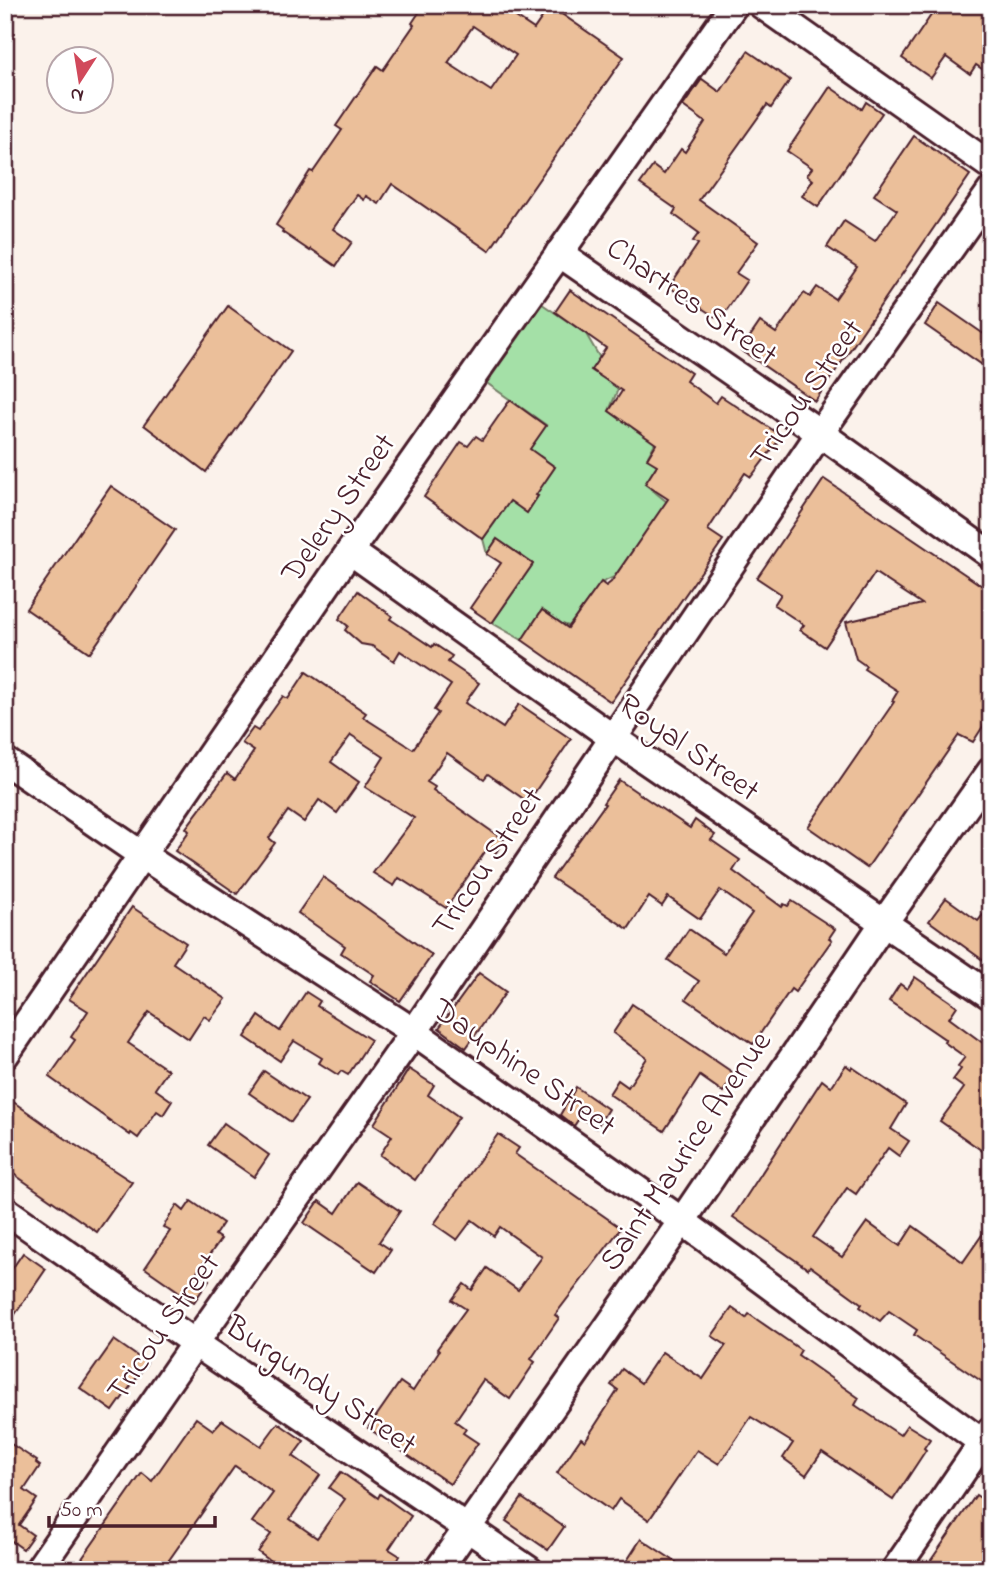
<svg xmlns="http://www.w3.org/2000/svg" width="996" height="1575" viewBox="0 0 996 1575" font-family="'Indie Flower',sans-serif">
<rect width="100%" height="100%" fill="#fbf2eb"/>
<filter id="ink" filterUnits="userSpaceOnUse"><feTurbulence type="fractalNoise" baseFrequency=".0143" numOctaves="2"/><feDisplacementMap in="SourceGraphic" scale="14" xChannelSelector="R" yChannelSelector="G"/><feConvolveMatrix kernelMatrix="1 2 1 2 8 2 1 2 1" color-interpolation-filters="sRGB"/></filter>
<g filter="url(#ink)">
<path fill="#a4e0a7" stroke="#778069" stroke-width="2" d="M529 295 586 334 618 389 609 411 621 420 626 414 634 419 633 428 646 437 659 436 647 458 657 465 645 484 667 502 614 577 601 583 569 626 562 624 542 610 522 640 492 623 533 564 497 539 487 554 483 539 496 521 505 497 527 512 538 496 516 481 546 480 555 467 540 456 524 457 546 425 474 374Z"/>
<g fill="#ebbf9a" stroke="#4a1f2b" stroke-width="2" fill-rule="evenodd">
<path d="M424 5H498L534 29 550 6 624 57 489 251 392 184 379 204 366 196 364 200 357 195 333 229 352 242 336 266 311 249 310 251 282 232 283 230 276 225 310 171 313 172 342 130 336 126 377 66 383 70 414 25 412 23ZM473 26 516 55 491 91 448 63Z"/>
<path d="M938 5H991V75L976 65 970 74 946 57 931 78 902 58Z"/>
<path d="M748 51 790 80 771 108 767 105 699 200 758 242 736 273 747 280 720 320 669 287 698 244 693 241 699 233 673 214 676 209 640 184 653 166 664 174 681 149 685 152 705 122 683 106 702 79 720 92Z"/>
<path d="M830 87 862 109 866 102 882 113 818 207 802 196 813 180 807 175 812 168 787 151Z"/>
<path d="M914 136 970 175 815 401 741 350 760 322 776 333 804 293 810 297 817 287 835 299 857 267 827 247 844 221 875 241 897 210 874 195Z"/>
<path d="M570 290 691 373 686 381 716 403 721 396 782 436 751 477 745 473 708 530 723 540 611 702 522 640 542 610 568 628 601 582 606 586 611 582 668 499 645 484 657 465 647 459 656 444 609 411 622 391 591 370 606 348 555 312Z"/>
<path d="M939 303 991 339V371L925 325Z"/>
<path d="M228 306 291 351 206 472 144 425Z"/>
<path d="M510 400 546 426 530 449 555 467 536 495 538 496 527 513 510 501 483 539 424 497 461 442 468 446 476 436 482 440Z"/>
<path d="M824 479 991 592V714L973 742 959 735 867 868 808 827 894 702 892 701 898 691 864 669 866 666 856 659 846 622 922 604 875 573 825 647 800 630 804 625 774 605 781 594 757 578Z"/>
<path d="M111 486 175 530 90 653 26 609Z"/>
<path d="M497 539 533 564 492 623 470 608 501 563 487 554Z"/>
<path d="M358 591 392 616 390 619 432 647 434 644 452 656 448 662 479 683 465 703 503 728 519 704 571 739 528 802 488 774 484 779 447 753 427 782 435 787 433 790 504 840 495 854 487 849 446 908 399 878 394 886 373 873 414 818 365 787 384 757 351 735 331 762 359 782 337 813 319 800 304 822 288 811 269 838 275 843 237 894 175 851 189 831 186 828 227 773 235 779 254 751 242 743 253 728 258 731 283 696 288 699 306 672 366 713 363 717 413 749 438 713 434 710 451 685 400 651 394 661 372 646 361 644 345 630 348 626 339 619Z"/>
<path d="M619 780 690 828 695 820 715 835 711 840 740 860 733 871 782 907 784 904 788 906 792 901 835 929 829 938 832 940 795 992 791 989 753 1044 686 999 699 981 668 960 689 929 724 953 752 913 720 890 700 919 668 897 662 906 649 897 628 929 552 878 605 804 603 803Z"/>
<path d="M323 877 432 955 400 1001 370 981 374 975 341 953 345 946 298 913Z"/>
<path d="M946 898 978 921 991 905V966L929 921Z"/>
<path d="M132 907 186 943 173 963 226 999 210 1020 204 1016 189 1039 149 1012 128 1043 168 1070 155 1089 172 1101 163 1115 157 1111 138 1138 131 1133 130 1135 49 1077 75 1040 71 1037 88 1011 69 999Z"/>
<path d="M479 973 506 992 466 1048 439 1028Z"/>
<path d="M915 977 957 1006 949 1018 991 1049V1157L940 1121 964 1088 953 1080 961 1069 958 1066 965 1057 944 1042 946 1040 889 1001 900 984 907 989Z"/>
<path d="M306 992 320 1001 317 1006 371 1040 348 1075 341 1071 338 1075 319 1063 322 1058 294 1041 280 1061 245 1037 259 1016 280 1031Z"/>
<path d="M632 1004 735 1074 723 1092 700 1076 664 1131 609 1094 618 1080 628 1087 647 1058 613 1033Z"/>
<path d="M846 1065 851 1069 852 1067 906 1104 891 1129 909 1141 899 1156 888 1148 856 1194 847 1188 813 1237 842 1257 867 1222 900 1246 913 1226 963 1262 991 1222V1374L984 1383 914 1335 917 1330 889 1311 880 1321 860 1307 862 1304 810 1266 808 1269 733 1217 822 1080 831 1087Z"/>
<path d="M409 1069 434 1085 428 1095 459 1117 415 1180 380 1155 392 1136 374 1124Z"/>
<path d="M264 1071 307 1100 291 1122 249 1093Z"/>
<path d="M576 1087 608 1109 596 1128 580 1117 574 1126 560 1115Z"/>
<path d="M5 1096 60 1135 132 1182 97 1232 5 1168Z"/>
<path d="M224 1123 269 1155 254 1177 208 1145Z"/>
<path d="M498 1134 519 1148 515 1154 621 1228 555 1315 559 1318 531 1359 535 1362 510 1399 483 1380 455 1421 466 1429 463 1433 478 1443 450 1484 368 1428 400 1382 413 1391 439 1351 437 1349 466 1309 452 1300 464 1284 472 1290 487 1268 518 1290 542 1257 500 1227 494 1236 472 1220 457 1240 434 1224Z"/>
<path d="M357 1182 400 1211 379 1242 391 1250 376 1272 304 1223 319 1201 336 1213Z"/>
<path d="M191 1201 223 1223 215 1235 221 1239 197 1272 209 1280 194 1302 145 1268 170 1231 163 1227 177 1205 184 1211Z"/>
<path d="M23 1253 46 1269 5 1329V1279Z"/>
<path d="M732 1308 746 1318 749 1314 801 1350 798 1355 859 1398 855 1405 900 1435 907 1425 930 1439 924 1448 926 1450 893 1500 822 1452 806 1475 783 1458 793 1443 751 1417 719 1464 697 1450 649 1520 619 1499 611 1511 557 1473 581 1438 585 1441 618 1390 611 1385 622 1369 641 1383 662 1352 703 1379 726 1345 712 1336Z"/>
<path d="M114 1340 147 1363 113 1411 80 1388Z"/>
<path d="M196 1418 213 1430 222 1420 261 1446 278 1423 304 1441 293 1456 320 1475 290 1519 317 1538 345 1499 329 1488 341 1472 378 1498 380 1494 411 1516 389 1549 400 1556 391 1570H283L258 1552 271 1534 252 1522 273 1493 235 1466 162 1570H74L142 1473 152 1481Z"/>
<path d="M5 1440 37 1461 36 1463 40 1466 24 1490 37 1499 19 1525 33 1535 23 1549 9 1539 5 1544Z"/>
<path d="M976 1495 991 1505V1570H938L929 1563Z"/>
<path d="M522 1498 564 1527 548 1550 506 1521Z"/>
<path d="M641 1539 688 1570H621Z"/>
</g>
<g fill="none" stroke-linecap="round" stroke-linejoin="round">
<g stroke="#4a1f2b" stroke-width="32">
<g id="minor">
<path d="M762 5 991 166"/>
<path d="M559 253 820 433 991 555"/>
<path d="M350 551 613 738 991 996"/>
<path d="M5 761 142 855 414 1032 682 1221 991 1449"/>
<path d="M5 1055 350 551 734 5"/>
<path d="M5 1210 195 1343 529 1570"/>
<path d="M38 1570 195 1343 414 1032 820 433 991 191"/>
<path d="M438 1570 682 1221 883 924 991 771"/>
<path d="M895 1570 991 1430"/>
</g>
</g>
<use href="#minor" stroke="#fff" stroke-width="26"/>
</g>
</g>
<g text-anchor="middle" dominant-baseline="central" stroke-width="5" stroke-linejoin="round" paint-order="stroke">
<g font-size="32" fill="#4a1f2b" stroke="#fff">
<text transform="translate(691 303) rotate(35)">Chartres Street</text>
<text transform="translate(808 394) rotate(-55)">Tricou Street</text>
<text transform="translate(340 509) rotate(-55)">Delery Street</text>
<text transform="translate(688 749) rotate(35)">Royal Street</text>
<text transform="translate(489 863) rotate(-56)">Tricou Street</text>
<text transform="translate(523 1069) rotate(35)">Dauphine Street</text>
<text transform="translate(687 1152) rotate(-56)">Saint Maurice Avenue</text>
<text transform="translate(165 1328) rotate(-55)">Tricou Street</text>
<text transform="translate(320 1387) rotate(34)">Burgundy Street</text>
</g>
</g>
<rect width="996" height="1575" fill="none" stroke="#fff" stroke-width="28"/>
<rect x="14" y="14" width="968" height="1547" fill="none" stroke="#4a1f2b" stroke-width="2.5" filter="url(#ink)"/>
<g transform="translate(80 80) rotate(192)"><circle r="33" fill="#ffffff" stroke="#b7a5aa" stroke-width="2"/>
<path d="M0-5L12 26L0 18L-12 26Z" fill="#d1495b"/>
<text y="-10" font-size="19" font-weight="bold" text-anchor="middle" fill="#4a1f2b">N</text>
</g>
<path d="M49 1516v10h166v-10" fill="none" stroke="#4a1f2b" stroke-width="3.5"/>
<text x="60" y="1516" font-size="21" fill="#4a1f2b" stroke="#ffffff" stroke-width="5" paint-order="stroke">50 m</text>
</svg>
